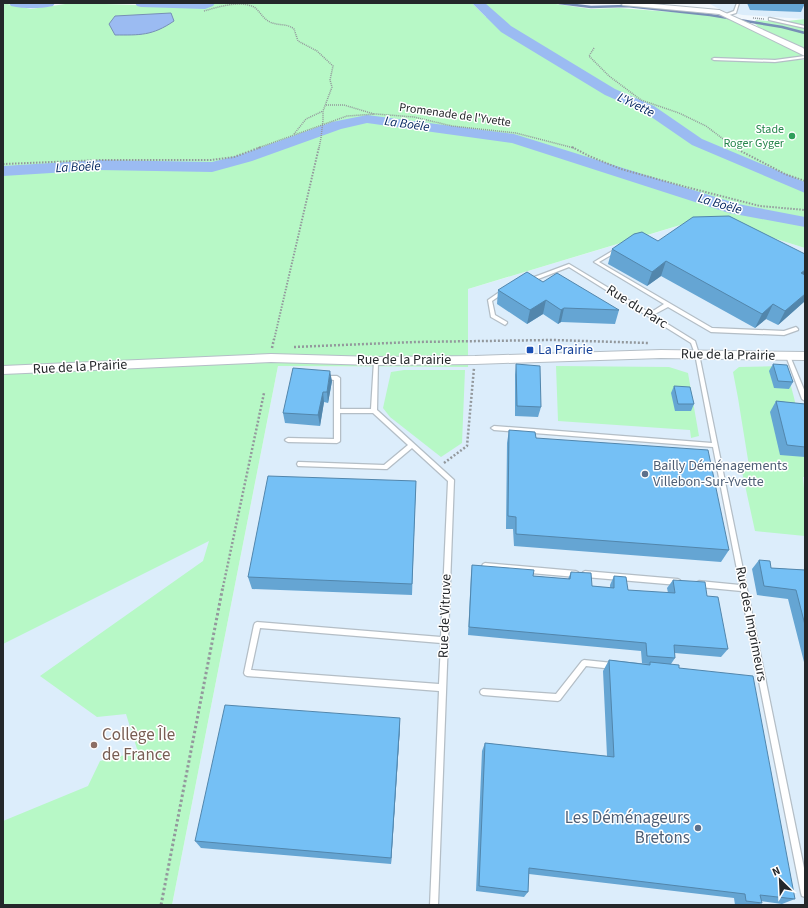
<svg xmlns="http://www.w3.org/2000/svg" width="808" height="908" viewBox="0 0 808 908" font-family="'Source Sans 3',sans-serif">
<rect width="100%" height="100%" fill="#f2f8fd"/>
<g fill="#dcedfb">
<path d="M708 3H805V19L743 15 723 11Z"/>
<path d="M708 217 805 248V905H172L278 366 468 367V289Z"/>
<path d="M259 364 151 905H3V377Z"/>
</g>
<g fill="#b7f8c6">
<path d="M3 3 31 9 72 3 203 7 214 3H472L486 17 496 16 484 3H549L591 9 619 8 724 16 768 36 754 23 756 20 778 22 805 19V58L798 59 805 60V248L707 217 468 289V367L278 366 172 905H3V821L88 786 100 761 138 752 126 714 97 717 40 676 203 561 209 541 3 644Z"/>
<path d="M556 366 669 367 688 373 699 436 691 438 690 430 558 421Z"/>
<path d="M781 366 786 369C797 405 805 441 805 477H803L805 500V536L755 531 741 467 749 466 738 398 733 372 739 367Z"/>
<path d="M404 370H465L462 443 441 457 390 417 383 408 391 372Z"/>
</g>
<path fill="#9bbbf2" stroke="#778fb6" d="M171 13 174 21C152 36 140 35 115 35L109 24 115 16Z"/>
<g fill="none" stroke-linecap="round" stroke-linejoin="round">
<path stroke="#778fb6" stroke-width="2.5" d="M559 3 591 7 627 6 710 15 782 27 805 33"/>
<g fill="#9bbbf2" fill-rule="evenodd">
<path d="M9 3H55L53 6C39 9 25 9 11 6Z"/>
<path d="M135 3H215L213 6 205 9 141 7 137 6Z"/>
<path d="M472 3H485L511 26 615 89 654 106 702 139 805 182V193L692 145 644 112 605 95 501 32Z"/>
<path d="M367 115 514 134 738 204 805 217V227L729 213 512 143 367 123 341 129 252 161 212 172 99 170 3 176V166L99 160 212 162 240 155 332 122Z"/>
</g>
<g stroke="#b4bec6" stroke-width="2.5">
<g id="service">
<path d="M737 3H739L736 13 726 16V14L734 11Z"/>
<path d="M770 18 805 26V28L769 20V18Z"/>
<path d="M805 56V58L775 62 714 60 712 59 714 58 775 60Z"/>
<path d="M614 250H618V251L599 262 712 328 784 331 796 327 798 329V330L784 335 711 332 668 307 653 315 695 341 699 354 805 873V897L802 896 801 893 741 591 699 587 697 586 696 584 697 582 699 581 740 585 713 447 494 430 491 428 494 426 712 443 695 354 691 343 569 267 533 281H531L529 280V279L569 264 650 313 664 304 594 262Z"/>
<path d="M501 291H503L505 292 492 301 495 315 507 322V323L505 325 491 317 488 300Z"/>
<path d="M788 354 790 356 805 392V401L802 399 786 356Z"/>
<path d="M376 359 378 361 377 410 454 480 438 905H430L439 691 247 676 245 675 244 673 254 625 255 623 257 622 441 637 448 481 412 448 387 469H385L298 466 297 464 298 462H300L384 465 408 445 373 413H340V441L339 442 337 443 288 442 286 441 285 440 286 439 288 438 334 439V380L322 378 321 377 322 376H337L340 378V409H371L374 361ZM260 628 441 643 439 684 251 670Z"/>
<path d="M485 563 576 571 578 572 579 574 578 576 576 577 485 569 483 568 482 566 483 564Z"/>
<path d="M585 571 678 579 680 580 681 582 680 584 678 585 585 577 583 576 582 574 583 572Z"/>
<path d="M584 660 613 663 615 664 616 666 615 668 613 669 586 666 560 700 558 701 483 695 481 694 480 692 481 690 483 689 556 694 582 661Z"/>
</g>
</g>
<g stroke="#b4bec6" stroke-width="2">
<path id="minor" d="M620 3H642L719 10 722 12 719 14 623 5Z"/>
</g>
<g stroke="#b4bec6" stroke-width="2">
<g id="tertiary">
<path d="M719 10 803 48 805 50V56L717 13V11Z"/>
<path d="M661 350 805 352V360L661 358 475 364 376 365 271 362 3 374V366L271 354 376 357 475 356Z"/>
</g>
</g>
<g stroke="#93989c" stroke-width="1.5" stroke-dasharray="1 1" stroke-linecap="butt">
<path d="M204 11C218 7 240 0 254 7 260 11 263 19 270 22 278 26 287 23 294 29L298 41 317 51 333 66 330 80 332 87 323 111V120"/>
<path d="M753 18 764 19"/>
<path d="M594 48 589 56 609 76 641 100 679 113 706 126 735 148"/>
<path d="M326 105H344L374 114"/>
<path d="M294 134 306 119 323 111"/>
<path d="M258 148 347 116 376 114 414 117 452 126 516 133 574 148"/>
<path d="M319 148 321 138"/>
</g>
<g stroke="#93989c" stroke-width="2" stroke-dasharray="1.5 1.5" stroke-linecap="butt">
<path d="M572 147 589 156 621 169 686 187 760 206 805 210"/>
<path d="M733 147 785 174 805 181"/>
<path d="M3 164 101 160H211L234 157 261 147"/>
<path d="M274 340 319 147"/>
</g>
<g stroke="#93989c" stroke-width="2.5" stroke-dasharray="2 2" stroke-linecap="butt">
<path d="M294 347 415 342 552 340 649 343"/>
<path d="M272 348 274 339"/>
<path d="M444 463 467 446 474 368"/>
<path d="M223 587 264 393"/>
</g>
<path stroke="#93989c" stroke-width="3" stroke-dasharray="2.5 2.5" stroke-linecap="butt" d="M161 905 223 586"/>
<use href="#service" fill="#fff" fill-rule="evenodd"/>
<use href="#minor" fill="#fff" fill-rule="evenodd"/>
<use href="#tertiary" fill="#fff" fill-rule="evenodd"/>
<path stroke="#93989c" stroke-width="1.5" stroke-dasharray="1 1" stroke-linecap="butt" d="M321 138 323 120"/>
</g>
<g fill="#65a5d3">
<path d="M747 3H805L801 12 750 10Z"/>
<path d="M658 241 805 301 778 325 766 319 755 328 661 276 647 286 608 264 612 249Z"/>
<path d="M543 282 619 310 615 324 561 322 558 324 543 314 527 324 497 304 498 290Z"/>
<path d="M516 364 541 407 538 417 515 416V375Z"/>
<path d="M773 364 793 382 789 389 774 388 769 371Z"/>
<path d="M332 381 328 403 324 402 320 426 285 423 283 413Z"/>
<path d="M674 386 694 404 691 411H675L671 393Z"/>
<path d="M776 401 805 404V457L780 455 770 412Z"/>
<path d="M509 430 536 438 729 550 721 562 514 546 513 529H506L507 443Z"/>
<path d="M416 481 412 595 252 589 248 577Z"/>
<path d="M759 560 771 568 805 570V666L788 599 757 595 752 569Z"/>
<path d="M472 565 533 576 568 579 571 572 592 586 610 588V585L614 576 628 590 668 593 667 588 673 580 707 596 728 649 721 657 675 653V658L671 664 679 668 795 899 782 904 761 901 762 903 757 905H735L734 898 529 874 528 892 524 897 476 891 482 751 485 743 607 756 603 671 609 660 649 664 642 663 641 651 468 635 471 574Z"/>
<path d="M400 718V727L391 864 201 848 195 841Z"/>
</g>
<g fill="#5286ac">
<path d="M666 261 661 276 647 286 652 272Z"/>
<path d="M805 270V277L801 273Z"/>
<path d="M805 294V301L778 325 785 311Z"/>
<path d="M546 300 543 314 527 324 530 310Z"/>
<path d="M773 304 766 319 755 328 762 314Z"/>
<path d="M564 308 561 322 558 324 561 310Z"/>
<path d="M330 371 332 381 328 403 327 392Z"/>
<path d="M323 392 324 402 320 426 318 415Z"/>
<path d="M400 718V727L391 864V858Z"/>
</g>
<g fill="#75c0f5" stroke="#5286ac">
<path d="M729 216 805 254V270L801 273 805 275V294L785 311 773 304 762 314 666 261 652 272 612 249 634 234 642 232 658 241 693 217Z"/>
<path d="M527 272 543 282 557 273 619 310 564 308 561 310 546 300 530 310 498 290Z"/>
<path d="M516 364 540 366 541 407 517 406Z"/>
<path d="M773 364 787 365 793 382 778 381Z"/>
<path d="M293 368 330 371 327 392H323L318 415 283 413Z"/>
<path d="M674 386 690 387 694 404H678Z"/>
<path d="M776 401 805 404V447L787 445Z"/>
<path d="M509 430 535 432 536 438 708 450 729 550 516 534V517L508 516Z"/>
<path d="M268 476 416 481 412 584 248 577Z"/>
<path d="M759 560 770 561 771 568 805 570V625L796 590 764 586Z"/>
<path d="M472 565 534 570 533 576 570 579 571 572 591 573 592 586 614 588V576L626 577 628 590 675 593 673 580 705 582 707 596 718 597 728 649 674 645 675 658 647 656 646 643 469 627Z"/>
<path d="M609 660 650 665V662L679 665V668L753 676 795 899 760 895 762 903 746 901 745 894 529 868 528 892 479 886 485 743 614 757Z"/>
<path d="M225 705 400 718 391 858 195 841Z"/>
</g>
<circle fill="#2e9e5b" stroke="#fff" stroke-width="1.5" cx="792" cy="136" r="4"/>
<rect fill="#1a4fb4" stroke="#fff" stroke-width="1.5" x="526" y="346" width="8" height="8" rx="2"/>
<g fill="#5c6f8a" stroke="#fff" stroke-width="1.5">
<circle cx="645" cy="474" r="4"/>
<circle cx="698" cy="828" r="4"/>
</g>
<circle fill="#8d6e63" stroke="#fff" stroke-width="1.5" cx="94" cy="745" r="4"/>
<g text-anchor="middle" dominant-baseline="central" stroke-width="3" stroke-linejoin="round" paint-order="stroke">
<g font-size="12" fill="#24272a" stroke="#fff">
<text transform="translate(455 115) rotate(8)">Promenade de l'Yvette</text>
</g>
<g font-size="12" fill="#27864d" stroke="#fff" text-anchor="end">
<text x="784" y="129">Stade<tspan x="784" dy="14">Roger Gyger</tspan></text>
</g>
<g font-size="13" font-style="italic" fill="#062862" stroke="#fff">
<text transform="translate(636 105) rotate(26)">L'Yvette</text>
<text transform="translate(407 124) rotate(8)">La Boële</text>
<text transform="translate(78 167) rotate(-3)">La Boële</text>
<text transform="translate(720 204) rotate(16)">La Boële</text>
</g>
<g font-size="14" fill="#24272a" stroke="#fff">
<text transform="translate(637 307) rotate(32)">Rue du Parc</text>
<text transform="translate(728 355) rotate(1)">Rue de la Prairie</text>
<text x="404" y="360">Rue de la Prairie</text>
<text transform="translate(80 367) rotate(-3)">Rue de la Prairie</text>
<text transform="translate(445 616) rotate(-88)">Rue de Vitruve</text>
<text transform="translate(751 624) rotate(79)">Rue des Imprimeurs</text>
</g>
<g font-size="14" fill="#164399" stroke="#fff" text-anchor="start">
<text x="538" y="350">La Prairie</text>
</g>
<g font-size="14" fill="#4e5e75" stroke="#fff" text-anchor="start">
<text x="653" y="466">Bailly Déménagements<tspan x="653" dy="16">Villebon-Sur-Yvette</tspan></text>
</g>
<g font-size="17" fill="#785e54" stroke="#fff" text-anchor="start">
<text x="102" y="735">Collège Île<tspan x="102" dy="20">de France</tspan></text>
</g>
<g font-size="17" fill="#4e5e75" stroke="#fff" text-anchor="end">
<text x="690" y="818">Les Déménageurs<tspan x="690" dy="20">Bretons</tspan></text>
</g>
</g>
<rect width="808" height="908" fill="none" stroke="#24272a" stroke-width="8"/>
<g transform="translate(780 880) rotate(336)" stroke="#ffffff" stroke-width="3" paint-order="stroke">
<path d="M0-3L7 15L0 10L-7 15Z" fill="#24272a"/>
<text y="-6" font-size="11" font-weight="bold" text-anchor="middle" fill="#24272a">N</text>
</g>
</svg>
